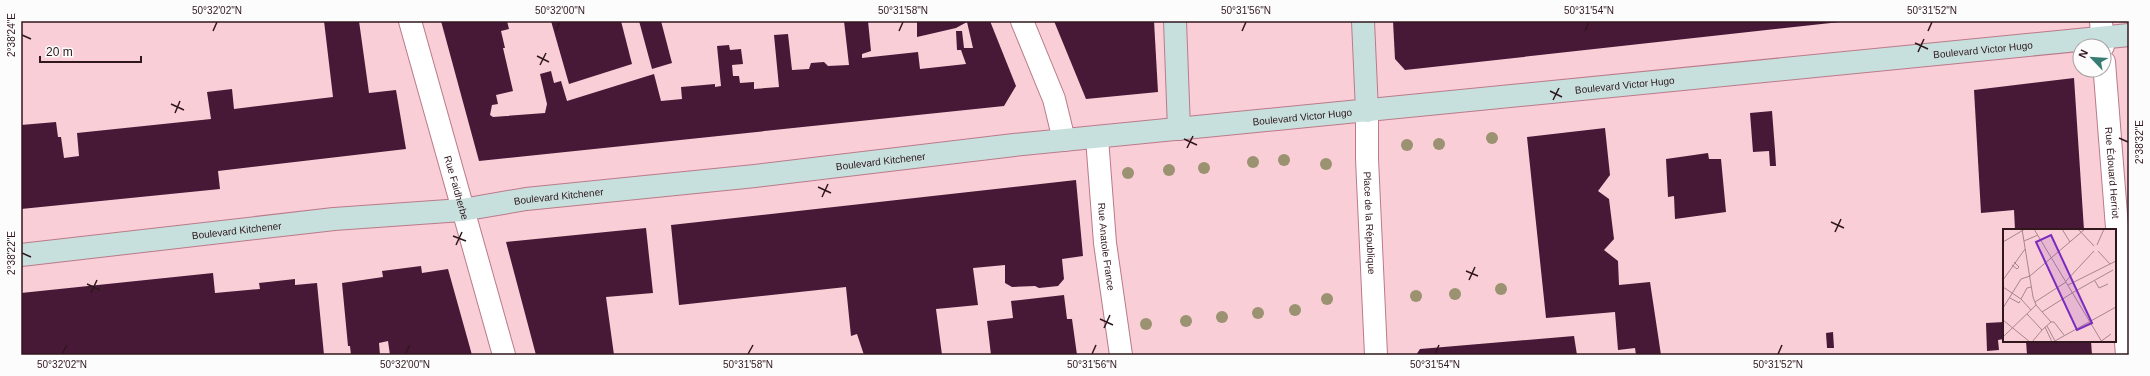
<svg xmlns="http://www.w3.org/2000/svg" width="2150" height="376" viewBox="0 0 2150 376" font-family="Helvetica,sans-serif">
<rect width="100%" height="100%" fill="#f9ced7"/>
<g fill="#471937">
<path d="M324 21H359L369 93 396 90 406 149 218 171 220 189 21 209V125L56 122 58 137H61L64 158 79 156 77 133 211 119 207 92 232 89 234 109 333 97Z"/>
<path d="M441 21H507L509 29 501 31 505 48H503L513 91 496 95 498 104 492 105 490 115 493 117 545 113 547 104 540 74 551 71 554 83 561 81 567 101 654 74 661 101 682 99 681 87 715 84V87L721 86 717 46 729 45 730 50 741 49 743 64 732 65 733 76H739L740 83 754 82V89L779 87 774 35 788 34 792 70 809 69 811 63 824 62 828 66 849 65 844 21H868L871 51 862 54V58L918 52 920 69 966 64 961 50H957L956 31H962L964 48H973L967 22 956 28 917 37V21H990L1016 86 1004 106 479 161Z"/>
<path d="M551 21H621L632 64 569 84Z"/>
<path d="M639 21H661L672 63 652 69Z"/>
<path d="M1054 21H1154L1158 92 1086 99Z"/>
<path d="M1393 21H1840V22L1405 70 1395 59Z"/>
<path d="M2074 78 2084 230H2015L2014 210 1981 213 1974 90Z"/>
<path d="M1772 111 1775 150 1776 166H1770L1769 151 1753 152 1750 113Z"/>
<path d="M1605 128 1610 175 1598 191 1609 199 1614 239 1604 250 1618 261 1619 285 1650 282 1661 355H1636L1635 348 1618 350 1615 312 1546 318 1527 137Z"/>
<path d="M1708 153 1709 159H1721L1726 212 1675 219 1674 196 1668 197 1666 159Z"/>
<path d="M1076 180 1083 256 1062 259 1064 279 1058 286 1039 288 1035 286 1012 287 1005 283V265L973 268 978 305 936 309 942 355H864L857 334 851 336 846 287 679 305 671 225Z"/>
<path d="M646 228 653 293 606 297 614 355H536L506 242Z"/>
<path d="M421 266 422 273 448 269 472 355H390L388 341 379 343 380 355H351L350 346H348L342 283 383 277 382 271Z"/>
<path d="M213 273 215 293 260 289 259 283 295 279V285L317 283 324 355H21V293Z"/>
<path d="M1064 295 1067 319H1072L1077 355H991L987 321 1013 318 1011 301Z"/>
<path d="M2004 322V339L1998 340 1999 350 1987 351 1986 323Z"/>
<path d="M1833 332 1834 348H1827L1826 333Z"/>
<path d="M1574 336 1577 355H1416L1420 349Z"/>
<path d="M2026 341H2091L2092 355H2027Z"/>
</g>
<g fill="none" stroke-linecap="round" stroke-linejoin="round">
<g stroke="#ba7a8a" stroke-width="24">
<g id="minor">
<path id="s1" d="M410 21 504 355"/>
<path d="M1022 21 1054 99 1064 140"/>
<path d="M2101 21 2103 46"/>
<path id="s2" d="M2104 62 2127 355"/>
<path id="s3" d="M1367 111V159L1376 355"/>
<path id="s4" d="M1097 138 1105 243 1121 355"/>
</g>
</g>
<g stroke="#ba7a8a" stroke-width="24">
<g id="secondary">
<path d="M1175 21 1179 129"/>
<path d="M1363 21 1367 111"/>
<path id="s5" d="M21 255 334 219 462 210 526 199 755 176 1014 145 2129 35"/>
</g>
</g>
<use href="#minor" stroke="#fff" stroke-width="22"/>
<use href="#secondary" stroke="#c7e0dd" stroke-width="22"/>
</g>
<g fill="#9a9270">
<circle cx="1492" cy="138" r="6"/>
<circle cx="1439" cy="144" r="6"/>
<circle cx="1407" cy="145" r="6"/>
<circle cx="1284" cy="160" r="6"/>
<circle cx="1253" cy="162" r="6"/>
<circle cx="1326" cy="164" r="6"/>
<circle cx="1204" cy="168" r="6"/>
<circle cx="1169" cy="170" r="6"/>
<circle cx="1128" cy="173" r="6"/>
<circle cx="1501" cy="289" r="6"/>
<circle cx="1455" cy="294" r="6"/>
<circle cx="1416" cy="296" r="6"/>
<circle cx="1327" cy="299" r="6"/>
<circle cx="1295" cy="310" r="6"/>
<circle cx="1258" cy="313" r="6"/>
<circle cx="1222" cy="317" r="6"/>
<circle cx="1186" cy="321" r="6"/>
<circle cx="1146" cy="324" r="6"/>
</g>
<path fill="none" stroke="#2f171d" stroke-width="1.5" d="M213 31 217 22M556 31 560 22M899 31 903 22M1242 31 1246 22M1585 31 1589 22M1928 31 1932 22M22 35 31 39M1915 43 1928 49M1918 52 1924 39M537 56 549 62M540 65 546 53M1550 91 1562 97M1553 100 1559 88M171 104 184 110M175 113 180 101M2119 138 2128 142M1184 139 1197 145M1187 148 1193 136M818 187 831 193M822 197 828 184M1831 222 1844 228M1835 232 1841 219M453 236 466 241M456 245 462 232M22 253 31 257M1466 271 1478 276M1469 280 1475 267M87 284 100 290M91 293 97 280M1100 319 1113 325M1104 328 1110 315M62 354 67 345M405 354 410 345M748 354 753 345M1092 354 1096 345M1435 354 1439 345M1778 354 1782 345"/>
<g text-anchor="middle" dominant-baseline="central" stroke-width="4" stroke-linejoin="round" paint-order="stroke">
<g font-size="10" fill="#2f171d" stroke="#fcfcfc">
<text stroke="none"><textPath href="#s5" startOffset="1973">Boulevard Victor Hugo</textPath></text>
<text stroke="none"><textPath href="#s5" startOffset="1613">Boulevard Victor Hugo</textPath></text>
<text stroke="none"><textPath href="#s5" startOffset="1289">Boulevard Victor Hugo</textPath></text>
<text stroke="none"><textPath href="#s5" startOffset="865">Boulevard Kitchener</textPath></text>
<text stroke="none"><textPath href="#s2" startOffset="111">Rue Édouard Herriot</textPath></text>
<text stroke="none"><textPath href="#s1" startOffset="173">Rue Faidherbe</textPath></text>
<text stroke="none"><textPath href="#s5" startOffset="541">Boulevard Kitchener</textPath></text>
<text stroke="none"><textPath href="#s3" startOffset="112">Place de la République</textPath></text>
<text stroke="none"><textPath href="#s5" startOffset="217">Boulevard Kitchener</textPath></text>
<text stroke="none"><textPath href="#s4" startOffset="109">Rue Anatole France</textPath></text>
</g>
</g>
<g transform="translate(2003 229)">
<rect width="113" height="113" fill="#f9ced7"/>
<path fill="none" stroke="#a8858d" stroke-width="1" d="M19 0 30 68 33 76 48 93 39 101 24 85M31 0 99 113M59 0 67 13M75 0 91 17M21 12 35 6M0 13 22 0M94 16 101 0M95 22 107 35M9 36 14 40 16 38 11 33M0 51 22 20M63 52 91 22M92 52 96 59 105 55M65 56 113 32M0 58 18 70 28 81M69 64 110 41M7 69 16 74 17 72M18 70 24 59 28 58M32 73 63 53M0 79 18 50 27 47 82 0M39 83 69 64M0 91 27 113M48 93H51L61 106M44 97 52 112M42 98 49 113M0 108 33 76M29 113 39 101M50 113 113 78M97 113 108 105"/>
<path fill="#7b2cbf" fill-opacity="0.15" stroke="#7b2cbf" stroke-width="2" d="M48 6 89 94 74 101 33 13Z"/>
<rect width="113" height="113" fill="none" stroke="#2f171d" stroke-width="2"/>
</g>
<rect width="2150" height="376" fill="none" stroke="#fcfcfc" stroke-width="44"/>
<g transform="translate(2092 58) rotate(295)"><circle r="19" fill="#fcfcfc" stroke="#aaa0a3"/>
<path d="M0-3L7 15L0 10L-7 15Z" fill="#367c72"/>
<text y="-6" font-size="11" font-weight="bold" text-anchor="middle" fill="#2f171d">N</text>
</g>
<path d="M40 56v6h101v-6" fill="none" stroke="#2f171d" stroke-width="2"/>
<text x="46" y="56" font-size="12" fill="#2f171d" stroke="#fcfcfc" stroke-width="3" paint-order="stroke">20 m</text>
<rect x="22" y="22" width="2106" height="332" fill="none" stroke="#2f171d" stroke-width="1.5"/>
<g font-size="10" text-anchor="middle" fill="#2f171d">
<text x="217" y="14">50°32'02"N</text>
<text x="560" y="14">50°32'00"N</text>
<text x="903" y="14">50°31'58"N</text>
<text x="1246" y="14">50°31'56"N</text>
<text x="1589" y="14">50°31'54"N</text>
<text x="1932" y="14">50°31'52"N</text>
<text transform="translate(11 35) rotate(-90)" y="4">2°38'24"E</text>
<text transform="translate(2139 142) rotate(-90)" y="4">2°38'32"E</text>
<text transform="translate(11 253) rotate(-90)" y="4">2°38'22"E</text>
<text x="62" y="368">50°32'02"N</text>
<text x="405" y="368">50°32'00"N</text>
<text x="748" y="368">50°31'58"N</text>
<text x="1092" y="368">50°31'56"N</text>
<text x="1435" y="368">50°31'54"N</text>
<text x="1778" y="368">50°31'52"N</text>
</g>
</svg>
